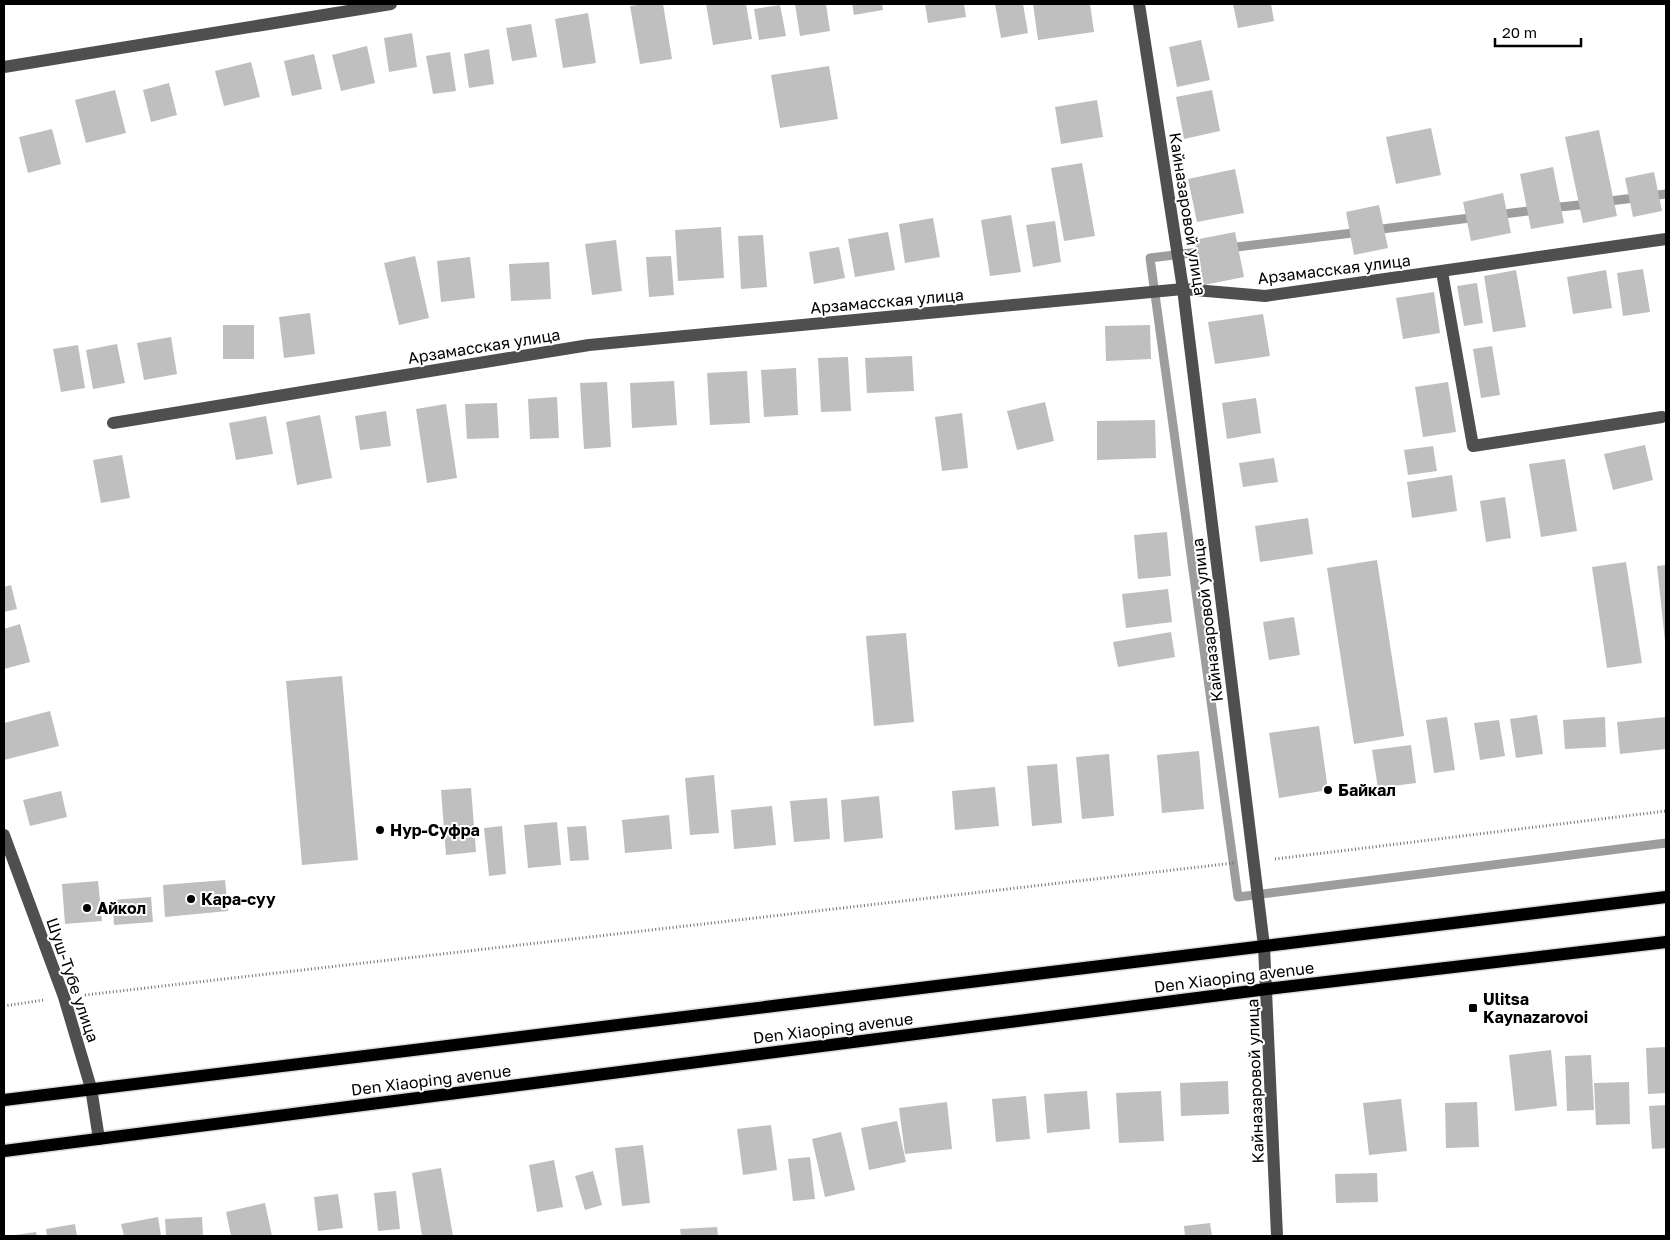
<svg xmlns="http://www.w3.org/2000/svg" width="1670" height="1240" viewBox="0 0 1670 1240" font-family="'Golos Text',sans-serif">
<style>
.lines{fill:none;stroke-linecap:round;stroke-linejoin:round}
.stream{stroke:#9d9d9d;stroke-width:9}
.building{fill:#bfbfbf}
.major-casing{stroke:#dbdbdb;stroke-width:15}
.path{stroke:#717171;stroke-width:3;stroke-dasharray:1 2.5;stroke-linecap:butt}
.minor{stroke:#4f4f4f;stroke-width:12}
.major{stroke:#000;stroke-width:12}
.poi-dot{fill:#000;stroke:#fff;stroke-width:2}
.labels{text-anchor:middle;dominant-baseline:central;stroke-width:4;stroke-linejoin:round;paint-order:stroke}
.street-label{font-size:16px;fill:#000;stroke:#fff}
.poi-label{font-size:16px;font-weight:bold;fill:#000;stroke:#fff;text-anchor:start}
</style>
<rect width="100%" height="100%" fill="#fff"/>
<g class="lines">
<!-- stream -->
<g class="stream">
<polyline points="1602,202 1666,194"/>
<polyline points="1550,208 1589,204"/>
<polyline points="1496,215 1537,210"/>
<polyline points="1374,230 1478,217"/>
<polyline points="1228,248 1361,232"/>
<polyline points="1207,251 1150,258 1238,897 1666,843"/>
</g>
</g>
<!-- building -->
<g class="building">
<polygon points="645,4 663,4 672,59 640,64 630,6"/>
<polygon points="706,4 746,4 752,39 713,45"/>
<polygon points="795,4 826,4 830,31 800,36"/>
<polygon points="852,4 882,4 883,10 854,15"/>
<polygon points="925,4 964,4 966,17 928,23"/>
<polygon points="995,4 1023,4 1028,33 1001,38"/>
<polygon points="1033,4 1090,4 1094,32 1038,40"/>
<polygon points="1233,4 1271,4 1274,21 1238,28"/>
<polygon points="780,5 786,36 759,40 754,9"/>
<polygon points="588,13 596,63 563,68 555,19"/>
<polygon points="531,24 537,57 512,61 506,28"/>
<polygon points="412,33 417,67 389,72 384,38"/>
<polygon points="1201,40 1210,80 1177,87 1169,47"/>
<polygon points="367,46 375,83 341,91 332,55"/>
<polygon points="489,49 494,84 469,88 464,54"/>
<polygon points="450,52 456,91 433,94 426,56"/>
<polygon points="314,54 322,89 292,96 284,61"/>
<polygon points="251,62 260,97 224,106 215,71"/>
<polygon points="829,66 838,119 780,128 771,75"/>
<polygon points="169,83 177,115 151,122 143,90"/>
<polygon points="115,90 126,133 86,143 75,100"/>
<polygon points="1212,90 1220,131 1184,139 1176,97"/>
<polygon points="1097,100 1103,137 1061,144 1055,107"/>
<polygon points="1431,128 1441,175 1396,184 1386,137"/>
<polygon points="52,129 61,164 28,173 19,137"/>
<polygon points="1599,130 1617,216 1583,223 1565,137"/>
<polygon points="1082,163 1095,236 1064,241 1051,168"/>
<polygon points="1553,167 1564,223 1531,229 1520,174"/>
<polygon points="1235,169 1244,213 1197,222 1188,179"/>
<polygon points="1654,172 1662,211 1633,217 1625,178"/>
<polygon points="1503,193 1511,233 1471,241 1463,202"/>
<polygon points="1379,205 1388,248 1354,255 1346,212"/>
<polygon points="1011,215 1021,272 990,276 981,220"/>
<polygon points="933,218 940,257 905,263 899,224"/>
<polygon points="1055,221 1061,262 1033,267 1026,225"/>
<polygon points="721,227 724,278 678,281 675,230"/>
<polygon points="888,232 895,270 855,277 848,239"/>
<polygon points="1235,232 1244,277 1204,285 1194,240"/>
<polygon points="763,235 767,287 741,289 738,236"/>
<polygon points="616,240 622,291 592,295 585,244"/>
<polygon points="839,247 845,278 814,284 809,252"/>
<polygon points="415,256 429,318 399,325 384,263"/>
<polygon points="671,256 674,295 649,297 646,257"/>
<polygon points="470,257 475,298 441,302 437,261"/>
<polygon points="549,262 551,299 511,301 509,264"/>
<polygon points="1643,269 1650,312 1623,316 1617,273"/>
<polygon points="1516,270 1526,327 1493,332 1484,276"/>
<polygon points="1606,270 1612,308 1573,314 1567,277"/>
<polygon points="1477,283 1483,323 1464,326 1457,286"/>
<polygon points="1434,292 1440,333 1403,339 1396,298"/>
<polygon points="310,313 315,354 284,358 279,317"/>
<polygon points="1263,314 1270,356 1215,364 1208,322"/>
<rect x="223" y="325" width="31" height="34"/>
<polygon points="1150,325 1151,359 1106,361 1105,326"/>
<polygon points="171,337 177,374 144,380 137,343"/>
<polygon points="117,344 125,383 93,389 86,350"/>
<polygon points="78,345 85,388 61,392 53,349"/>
<polygon points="1492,346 1500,395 1481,398 1473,349"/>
<polygon points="912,356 914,391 867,393 865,358"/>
<polygon points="848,357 851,411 821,412 818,358"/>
<polygon points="796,368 798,415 764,417 761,370"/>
<polygon points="747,371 750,423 710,425 707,373"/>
<polygon points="674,381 677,425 632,428 630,383"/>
<polygon points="607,382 611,447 584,449 580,383"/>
<polygon points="1448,382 1456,432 1423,437 1415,387"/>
<polygon points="557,397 559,438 530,439 528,399"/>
<polygon points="1256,398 1261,433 1227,439 1222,403"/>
<polygon points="1045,402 1054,441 1017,450 1007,411"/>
<polygon points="497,403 499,438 467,439 465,404"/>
<polygon points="446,404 457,478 427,483 416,409"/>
<polygon points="386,411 391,446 360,450 355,416"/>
<polygon points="962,413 968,468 942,471 935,417"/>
<polygon points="320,415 332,478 297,485 286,422"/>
<polygon points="266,416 273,454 236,460 229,423"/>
<polygon points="1155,420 1156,458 1097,460 1097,421"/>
<polygon points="1645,445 1653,480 1613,490 1604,454"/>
<polygon points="1433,446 1437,471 1408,475 1404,450"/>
<polygon points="122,455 130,498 101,503 93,460"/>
<polygon points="1274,458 1278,482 1243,487 1239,463"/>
<polygon points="1565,459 1577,531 1541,537 1529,464"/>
<polygon points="1452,475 1457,511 1412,518 1407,482"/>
<polygon points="1505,497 1511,538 1486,542 1480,501"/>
<polygon points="1308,518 1313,554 1260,562 1255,526"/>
<polygon points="1167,532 1171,576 1138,579 1134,535"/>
<polygon points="1377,560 1404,736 1354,744 1327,568"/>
<polygon points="1626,562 1642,663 1607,668 1592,567"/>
<polygon points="1666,565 1666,641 1665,641 1657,566"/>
<polygon points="11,585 17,609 4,612 4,587"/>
<polygon points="1168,589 1172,622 1126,628 1122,594"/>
<polygon points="1294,617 1300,655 1269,660 1263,622"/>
<polygon points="20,624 30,662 4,669 4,629"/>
<polygon points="1171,632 1175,657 1118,667 1113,642"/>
<polygon points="906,633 914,722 874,726 866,636"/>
<polygon points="342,676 358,860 302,865 286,681"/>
<polygon points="50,711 59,746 4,760 4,723"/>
<polygon points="1537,715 1543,754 1516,758 1510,719"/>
<polygon points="1447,717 1455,770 1434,773 1426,720"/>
<polygon points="1605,717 1606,747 1565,749 1563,720"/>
<polygon points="1666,717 1666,749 1620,754 1617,722"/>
<polygon points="1499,720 1505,756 1480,760 1474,723"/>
<polygon points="1319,726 1328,790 1279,798 1269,733"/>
<polygon points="1411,745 1416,783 1378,788 1372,750"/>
<polygon points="1199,751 1204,809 1162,813 1157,755"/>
<polygon points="1109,754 1114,816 1082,819 1076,757"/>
<polygon points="1057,764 1062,823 1032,826 1027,766"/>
<polygon points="714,775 719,833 690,835 685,778"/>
<polygon points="995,787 999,826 955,830 952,791"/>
<polygon points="471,788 476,852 446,855 441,790"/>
<polygon points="61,791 67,817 30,826 23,800"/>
<polygon points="879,796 883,838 844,842 841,800"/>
<polygon points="827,798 830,839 794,842 790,801"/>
<polygon points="772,806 776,845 734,849 731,810"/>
<polygon points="669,815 672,849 625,853 622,820"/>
<polygon points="557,822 561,865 528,868 524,825"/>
<polygon points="502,826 506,874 489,876 484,828"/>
<polygon points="586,826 589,860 570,861 567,827"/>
<polygon points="225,880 228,911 165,917 163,885"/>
<polygon points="98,881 102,921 65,924 62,884"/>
<polygon points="151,897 153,922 114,925 112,900"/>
<polygon points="1666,1047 1666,1093 1648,1094 1646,1048"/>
<polygon points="1551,1050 1557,1106 1515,1111 1509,1055"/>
<polygon points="1591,1055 1594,1110 1567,1111 1565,1056"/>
<polygon points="1228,1081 1229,1114 1181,1116 1180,1083"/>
<polygon points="1629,1082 1630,1124 1596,1125 1594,1083"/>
<polygon points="1087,1091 1090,1129 1047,1133 1044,1094"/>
<polygon points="1161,1091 1164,1141 1119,1143 1116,1093"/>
<polygon points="1026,1096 1030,1139 996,1142 992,1099"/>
<polygon points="1401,1099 1407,1151 1369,1155 1363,1103"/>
<polygon points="947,1102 952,1149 905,1154 899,1108"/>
<polygon points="1477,1102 1479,1147 1446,1148 1445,1103"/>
<polygon points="1666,1105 1666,1148 1652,1149 1649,1106"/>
<polygon points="897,1121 906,1162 869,1170 861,1128"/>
<polygon points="771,1125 777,1170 743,1175 737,1129"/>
<polygon points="841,1132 855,1190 825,1197 812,1139"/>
<polygon points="643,1145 650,1203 622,1206 615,1148"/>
<polygon points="810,1157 815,1199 793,1201 788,1159"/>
<polygon points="554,1160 563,1207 537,1212 529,1165"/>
<polygon points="441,1168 453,1236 422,1236 412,1173"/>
<polygon points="593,1171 602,1205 585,1210 575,1176"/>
<polygon points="1377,1173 1378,1202 1336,1203 1335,1174"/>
<polygon points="396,1191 400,1229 378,1231 374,1193"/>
<polygon points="338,1194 343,1228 318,1231 314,1197"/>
<polygon points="265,1203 272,1236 231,1236 226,1212"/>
<polygon points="158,1217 161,1236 124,1236 121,1224"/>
<polygon points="202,1217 203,1236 166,1236 165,1219"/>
<polygon points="1210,1223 1212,1236 1185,1236 1184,1226"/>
<polygon points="75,1224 77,1236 47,1236 46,1229"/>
<polygon points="717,1227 718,1236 681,1236 680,1229"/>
<polygon points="36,1232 37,1236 15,1236 15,1235"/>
</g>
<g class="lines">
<!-- major casing -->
<g class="major-casing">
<g id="major">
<polyline points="4,1100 1666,897"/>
<polyline points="4,1151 1267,989 1666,942"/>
</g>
</g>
<!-- path -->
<g class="path">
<polyline points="1275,859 1666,811"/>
<polyline points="85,995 1234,863"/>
<polyline points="4,1006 44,1000"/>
</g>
<!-- minor -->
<g class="minor">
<polyline points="1139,4 1183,289 1264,946 1277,1236"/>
<polyline points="4,67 391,4"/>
<polyline points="1442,272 1473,446 1662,417"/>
<polyline points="113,423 589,345 1183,289 1265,296 1666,239"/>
<polyline points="4,835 64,997 91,1088 99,1139"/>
</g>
<!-- major -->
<use href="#major" class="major"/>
</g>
<!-- markers -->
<g class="poi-dot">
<circle cx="1328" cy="790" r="5"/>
<circle cx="380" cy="830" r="5"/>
<circle cx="191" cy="899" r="5"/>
<circle cx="87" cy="908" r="5"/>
<rect x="1468" y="1003" width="10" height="10" rx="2.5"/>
</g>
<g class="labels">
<!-- street labels -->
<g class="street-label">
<text transform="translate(1188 214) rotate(81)">Кайназаровой улица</text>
<text transform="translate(1334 269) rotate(-7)">Арзамасская улица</text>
<text transform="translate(887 301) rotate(-5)">Арзамасская улица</text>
<text transform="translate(484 346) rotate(-9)">Арзамасская улица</text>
<text transform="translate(1207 620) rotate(-97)">Кайназаровой улица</text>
<text transform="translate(1234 977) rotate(-7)">Den Xiaoping avenue</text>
<text transform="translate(73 980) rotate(71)">Шуш-Тубе улица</text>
<text transform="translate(833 1028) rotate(-7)">Den Xiaoping avenue</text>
<text transform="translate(431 1080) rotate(-7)">Den Xiaoping avenue</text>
<text transform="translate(1255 1081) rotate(-92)">Кайназаровой улица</text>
</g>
<!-- poi labels -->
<g class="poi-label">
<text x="1338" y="790">Байкал</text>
<text x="390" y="830">Нур-Суфра</text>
<text x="201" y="899">Кара-суу</text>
<text x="97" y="908">Айкол</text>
<text x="1483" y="999">Ulitsa<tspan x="1483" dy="18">Kaynazarovoi</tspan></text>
</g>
</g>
<!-- border -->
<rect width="1670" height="1240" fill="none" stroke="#000000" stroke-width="10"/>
<!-- scale -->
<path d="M1495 38v8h86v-8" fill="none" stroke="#000000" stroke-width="2.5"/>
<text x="1502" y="38" font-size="15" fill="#000000" stroke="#ffffff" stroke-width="4" paint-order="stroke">20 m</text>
</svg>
